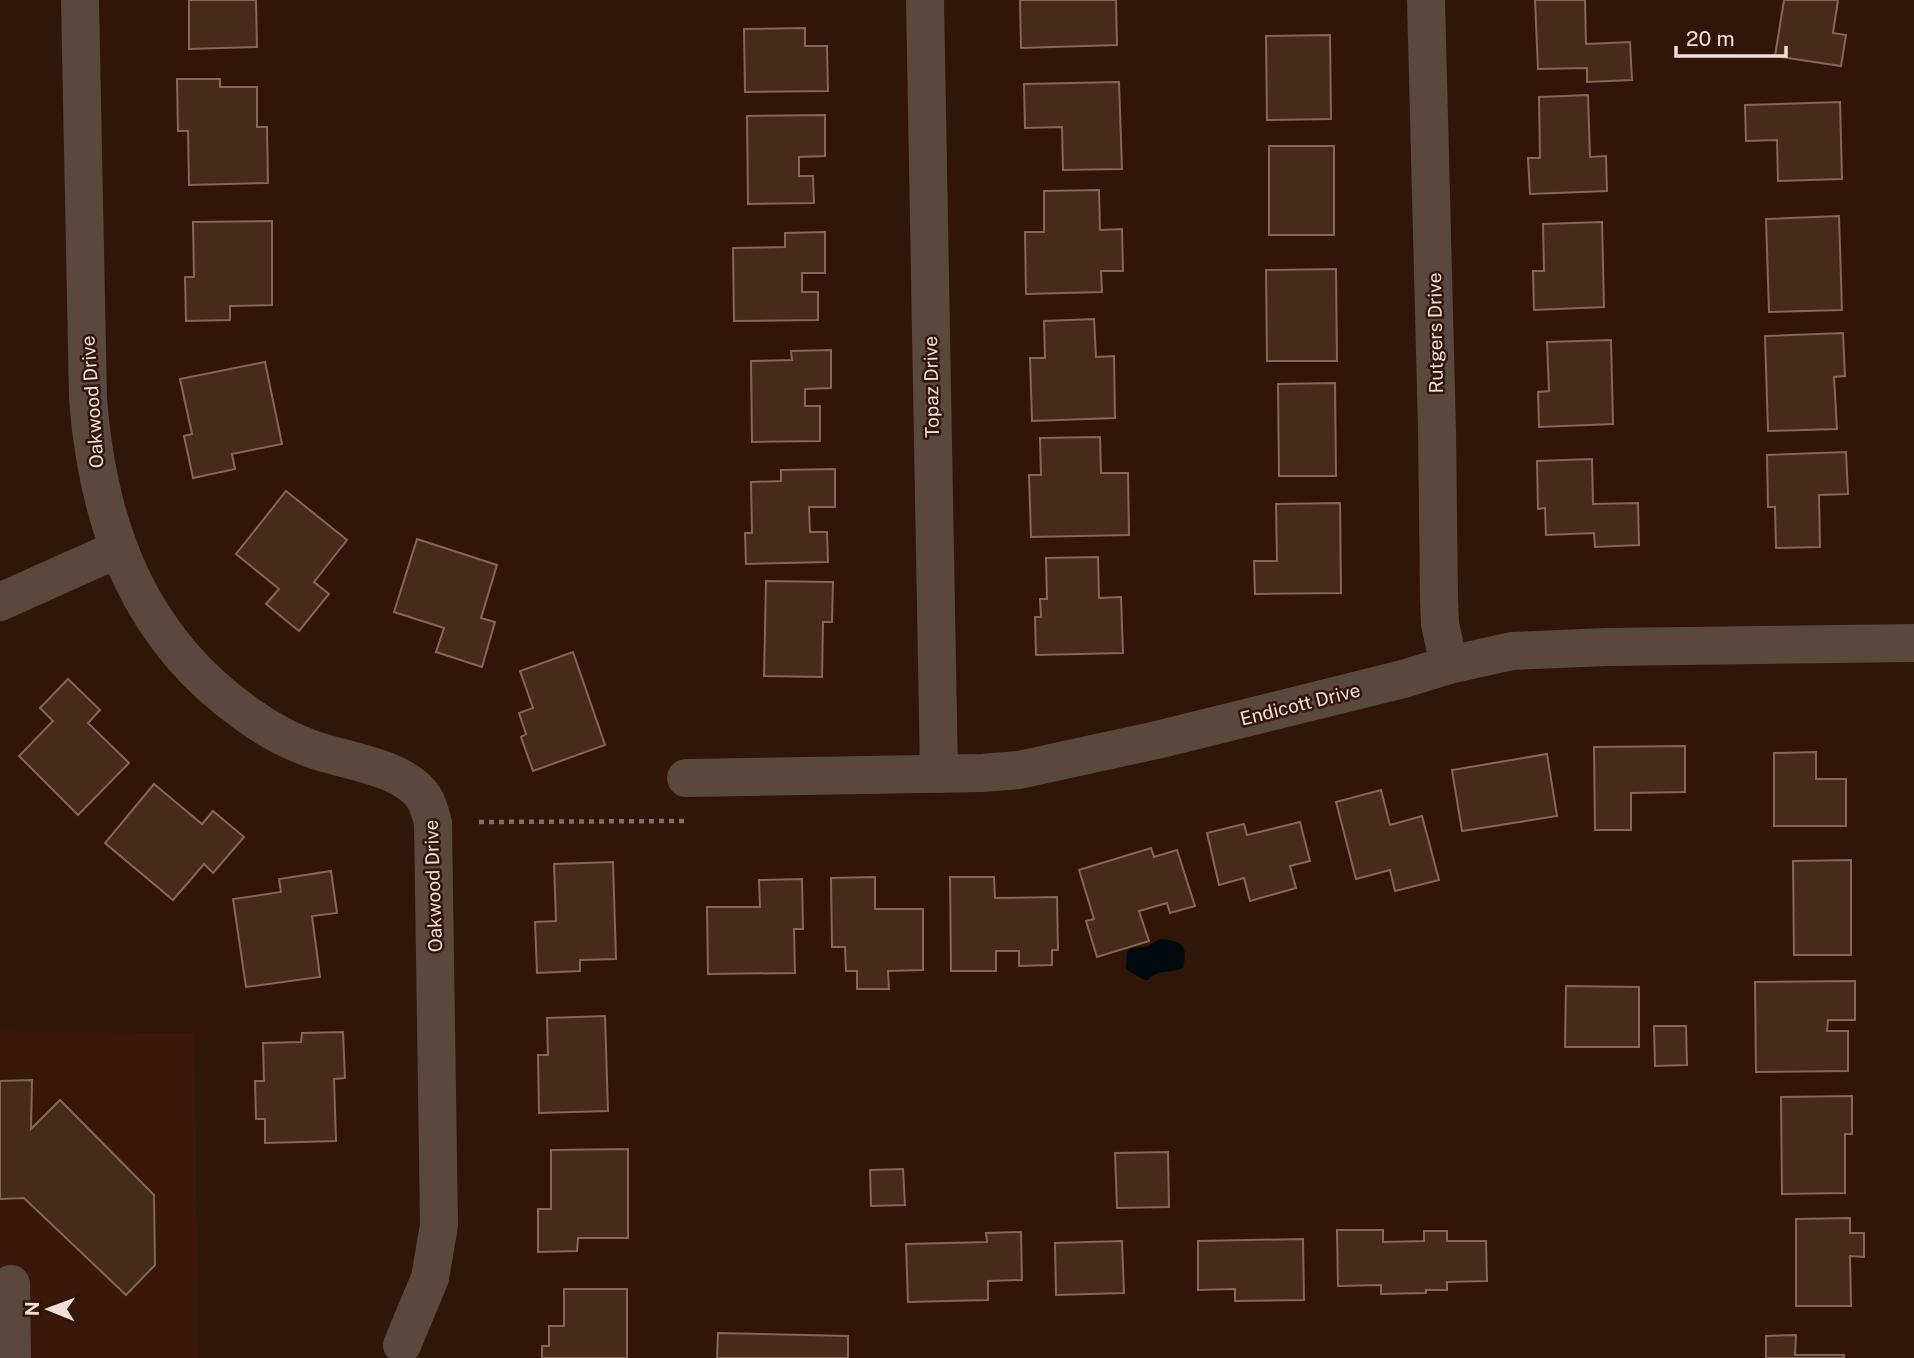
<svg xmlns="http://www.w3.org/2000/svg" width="1914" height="1358" viewBox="0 0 1914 1358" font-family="'Public Sans',sans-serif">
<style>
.built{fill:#391709}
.water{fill:#00090e}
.building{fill:#452b19;stroke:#856753;stroke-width:2}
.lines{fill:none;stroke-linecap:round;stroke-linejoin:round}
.path{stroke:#866e64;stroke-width:4.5;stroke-dasharray:5 5;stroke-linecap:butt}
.minor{stroke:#5a473e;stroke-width:38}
.labels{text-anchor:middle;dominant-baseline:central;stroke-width:5;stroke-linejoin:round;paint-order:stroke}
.street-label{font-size:19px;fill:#f2ded7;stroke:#301509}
</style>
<rect width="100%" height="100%" fill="#301509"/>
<!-- built -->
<polygon class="built" points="0,1031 195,1033 198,1358 0,1358"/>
<!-- water -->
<path class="water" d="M 1160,939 C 1181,941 1189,944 1183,968 C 1170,974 1158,968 1148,980 L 1144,980 L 1126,969 L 1127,952 L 1131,948 L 1146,947 Z"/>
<!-- building -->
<g class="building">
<polygon points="189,0 256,0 257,47 189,49"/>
<polygon points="1020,0 1116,0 1117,45 1021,48"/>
<polygon points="1535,0 1585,0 1586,44 1630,42 1632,80 1587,82 1587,68 1538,69"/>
<polygon points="1784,0 1838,0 1833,33 1846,35 1841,66 1775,56"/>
<polygon points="805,28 805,46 827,46 828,91 745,92 744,29"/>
<polygon points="1330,35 1331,119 1267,120 1266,36"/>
<polygon points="177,79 220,79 220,87 257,87 257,127 267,127 268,183 189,185 188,131 178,131"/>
<polygon points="1119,82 1122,169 1063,170 1062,127 1025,128 1024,84"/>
<polygon points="1588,95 1590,157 1606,156 1607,191 1530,194 1528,158 1540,158 1539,97"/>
<polygon points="1840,102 1842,179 1778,181 1777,140 1746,141 1745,105"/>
<polygon points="825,115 825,156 799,157 799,176 813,176 814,203 748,204 747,116"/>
<rect x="1269" y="146" width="65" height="89"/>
<polygon points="1099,190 1100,230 1122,229 1123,271 1101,271 1102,292 1026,294 1025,232 1044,232 1044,191"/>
<polygon points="1839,216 1842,310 1769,312 1766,219"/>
<polygon points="272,221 272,305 230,306 230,320 186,321 185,277 194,277 193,222"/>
<polygon points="1602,222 1604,307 1534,310 1533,271 1544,271 1543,224"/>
<polygon points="825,232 825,273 802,273 802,292 818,292 818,320 734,321 733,248 785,247 785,233"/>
<polygon points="1336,269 1337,361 1267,361 1266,270"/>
<polygon points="1094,319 1096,357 1114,356 1115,418 1032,421 1030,358 1045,358 1044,321"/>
<polygon points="1843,333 1845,376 1834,377 1837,429 1768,431 1765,336"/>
<polygon points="1611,340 1613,424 1539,427 1538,392 1549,391 1547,342"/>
<polygon points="831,350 831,388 805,389 805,406 820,406 820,441 752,442 751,361 792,360 791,351"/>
<polygon points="265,362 282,444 232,454 235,469 193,478 184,436 192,434 180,379"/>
<polygon points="1335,383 1336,476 1279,476 1278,384"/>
<polygon points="1100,437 1101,473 1128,473 1129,535 1031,537 1029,475 1041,475 1040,438"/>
<polygon points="1846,452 1848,494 1819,495 1820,547 1776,548 1775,507 1768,507 1767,455"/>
<polygon points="1592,459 1593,504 1638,503 1639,545 1595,547 1594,533 1546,535 1545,508 1538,509 1537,461"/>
<polygon points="835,469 835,507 809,507 810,532 827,532 828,562 746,564 745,533 752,533 751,482 781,481 781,470"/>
<polygon points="286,491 347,540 314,582 329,594 299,631 266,604 279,589 236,554"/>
<polygon points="1340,503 1341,593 1255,594 1254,561 1277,561 1276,504"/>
<polygon points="417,539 497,565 481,618 495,622 482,667 436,652 444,628 394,612"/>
<polygon points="1098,557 1099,598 1121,597 1123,653 1036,655 1035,617 1041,617 1040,599 1047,599 1046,558"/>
<polygon points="766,581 833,582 832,622 823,622 822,677 764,676"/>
<polygon points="573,652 605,745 533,771 521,737 526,734 519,713 533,708 520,671"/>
<polygon points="68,679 100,710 88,723 129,763 78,815 19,756 53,721 40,708"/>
<polygon points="1685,746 1685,792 1631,793 1631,830 1595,830 1594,747"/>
<polygon points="1816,752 1816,779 1846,779 1846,826 1774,826 1774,753"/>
<polygon points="1547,754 1557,816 1462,831 1452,770"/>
<polygon points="154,784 202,824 213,811 244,837 213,873 204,864 173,900 105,843"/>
<polygon points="1381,790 1390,825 1422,816 1439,880 1395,891 1390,870 1356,879 1336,802"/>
<polygon points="1300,822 1310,861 1290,866 1296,888 1250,901 1244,878 1219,885 1207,833 1244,824 1247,835"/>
<polygon points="1151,848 1154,857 1177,850 1195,906 1170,913 1167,903 1139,911 1149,941 1097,957 1086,921 1094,919 1079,870"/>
<polygon points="1851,860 1851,955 1794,955 1793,861"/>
<polygon points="613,862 616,959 580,960 580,971 537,973 535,922 556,921 554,864"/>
<polygon points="331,871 337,913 312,916 320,977 246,987 233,899 281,892 279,879"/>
<polygon points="875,877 875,909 923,909 923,970 888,971 889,989 857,989 857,971 846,971 845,947 832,947 831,878"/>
<polygon points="950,877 994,877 995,898 1057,897 1058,950 1052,950 1052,965 1019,966 1019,951 996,951 996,971 951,971"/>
<polygon points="802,879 803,929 794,929 795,973 708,974 707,907 760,907 759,880"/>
<polygon points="1855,981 1855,1020 1828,1020 1827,1031 1848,1031 1848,1071 1756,1072 1755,982"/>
<polygon points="1566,986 1639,987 1639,1047 1565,1047"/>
<polygon points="605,1016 608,1111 539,1113 538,1055 548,1055 547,1018"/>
<polygon points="1654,1026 1686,1026 1687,1065 1655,1066"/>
<polygon points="343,1032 345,1078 334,1079 336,1141 265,1143 265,1119 256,1119 255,1081 264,1081 263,1043 301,1042 302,1033"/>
<polygon points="32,1080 31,1129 60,1100 154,1195 155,1265 126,1295 24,1198 0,1199 0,1081"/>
<polygon points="1852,1096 1852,1134 1845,1134 1845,1193 1782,1194 1781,1097"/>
<polygon points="628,1149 628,1238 578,1238 577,1251 538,1252 538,1209 551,1209 551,1150"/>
<polygon points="1168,1152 1169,1207 1117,1208 1115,1153"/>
<polygon points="903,1169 905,1205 871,1206 870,1170"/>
<polygon points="1850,1218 1850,1233 1864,1233 1864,1257 1850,1256 1851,1306 1796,1306 1796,1219"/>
<polygon points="1337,1230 1383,1230 1383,1242 1424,1241 1424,1231 1447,1231 1447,1241 1486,1241 1487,1281 1447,1282 1447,1290 1426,1290 1426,1293 1381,1294 1381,1285 1338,1286"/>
<polygon points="1021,1232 1022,1280 988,1281 988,1300 908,1302 906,1244 987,1242 986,1233"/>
<polygon points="1303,1239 1304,1300 1235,1301 1235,1289 1198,1290 1198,1241"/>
<polygon points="1122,1241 1124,1293 1056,1295 1055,1243"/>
<polygon points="564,1289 627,1289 627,1358 542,1358 542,1346 549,1346 549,1326 564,1326"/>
<polygon points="718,1333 848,1336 848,1358 717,1358"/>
<polygon points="1796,1335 1795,1355 1844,1355 1844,1358 1766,1358 1766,1336"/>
</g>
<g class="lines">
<!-- path -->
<polyline class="path" points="479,822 684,821"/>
<!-- minor -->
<g class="minor">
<path d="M 80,0 L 88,399 C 98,527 139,639 248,715 C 266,728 288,740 309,748 C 342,761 404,766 424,798 C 429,806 431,815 433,823 L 439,1225 L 430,1278 L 402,1345"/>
<polyline points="925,0 939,774"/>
<polyline points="1426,0 1437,430 1439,598 1440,624 1449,665"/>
<polyline points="0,602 118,549"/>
<polyline points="686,778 982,773 1019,770 1161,739 1403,679 1449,665 1512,651 1606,647 1914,643"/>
<polyline points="11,1284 12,1358"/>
</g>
</g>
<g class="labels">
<!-- street labels -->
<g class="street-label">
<text transform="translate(1435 333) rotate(-91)">Rutgers Drive</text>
<text transform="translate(931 387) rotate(-91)">Topaz Drive</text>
<text transform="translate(92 402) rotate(-94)">Oakwood Drive</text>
<text transform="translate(1300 704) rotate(-14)">Endicott Drive</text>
<text transform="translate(433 886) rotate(-92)">Oakwood Drive</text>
</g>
</g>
<!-- north arrow -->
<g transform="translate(49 1309) rotate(271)" stroke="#301509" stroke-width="5" paint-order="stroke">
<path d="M0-5L12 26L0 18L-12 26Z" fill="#f2ded7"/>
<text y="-10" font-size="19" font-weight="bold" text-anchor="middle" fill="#f2ded7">N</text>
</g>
<!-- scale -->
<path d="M1676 46v10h110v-10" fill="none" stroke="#f2ded7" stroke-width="3.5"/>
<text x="1686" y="46" font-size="21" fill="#f2ded7" stroke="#301509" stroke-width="5" paint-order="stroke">20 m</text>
</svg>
